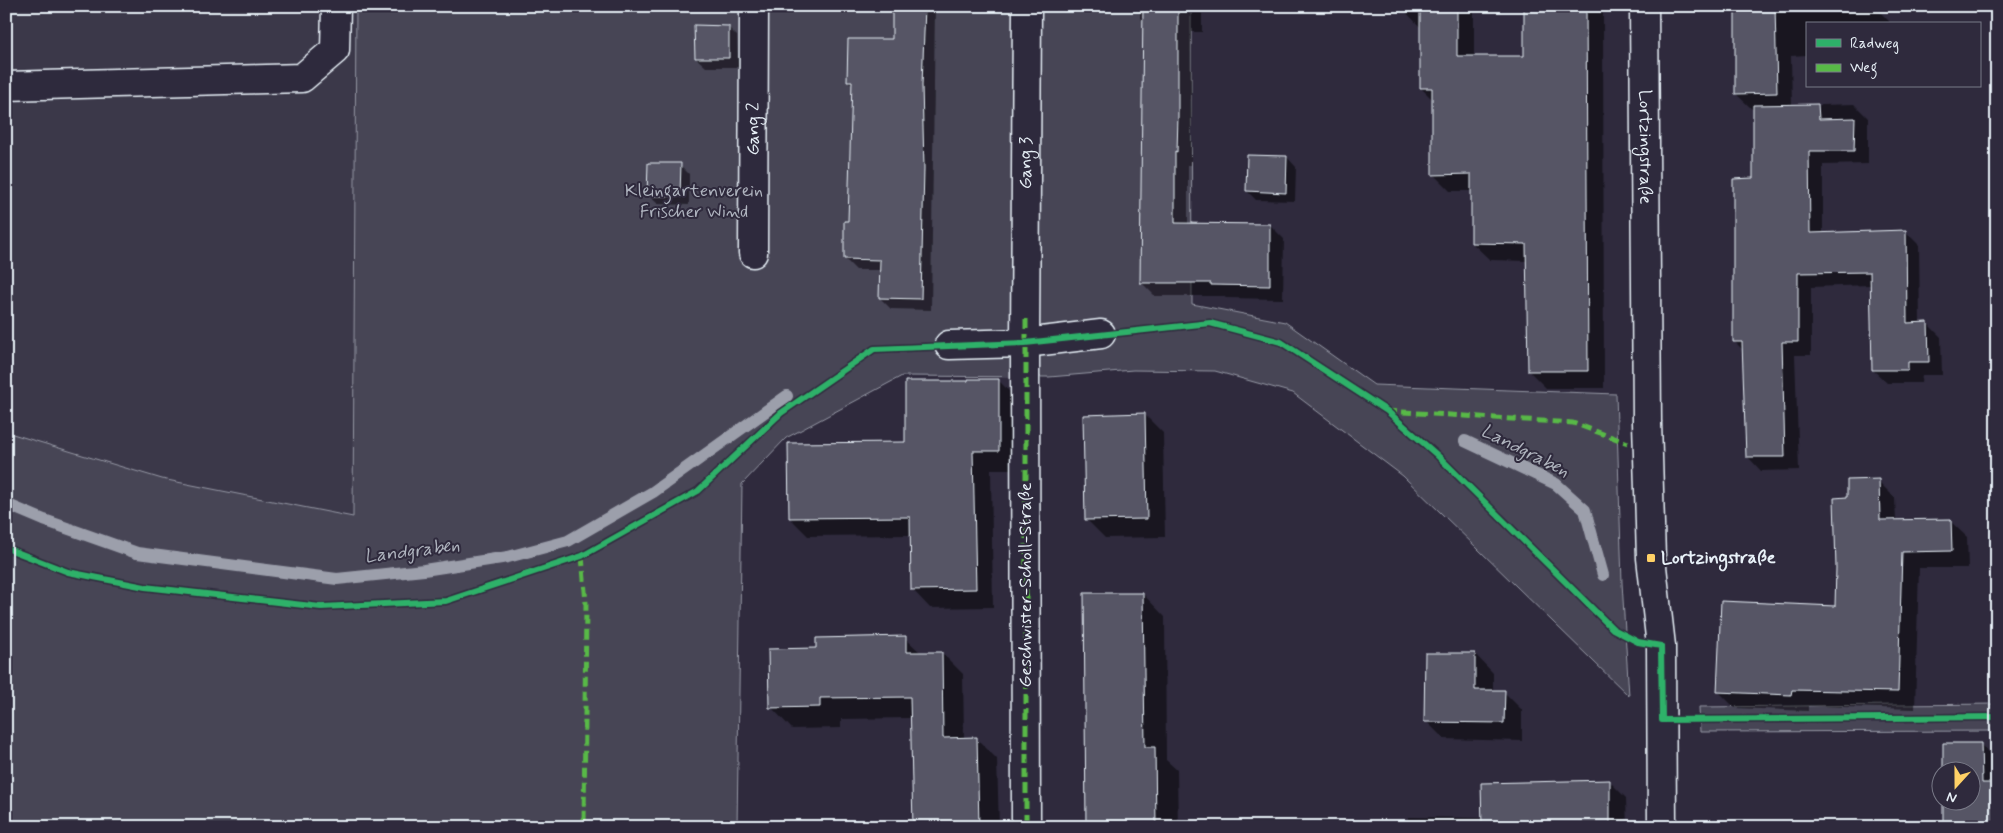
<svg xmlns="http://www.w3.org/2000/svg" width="2003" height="833" viewBox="0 0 2003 833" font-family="Mynerve,sans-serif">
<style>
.built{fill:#3b3749}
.green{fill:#464455;stroke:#979aa6}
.shadow{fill:#0007}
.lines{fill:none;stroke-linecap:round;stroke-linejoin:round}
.stream{stroke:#9c9fab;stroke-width:12}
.building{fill:#575565;stroke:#e8f1f8}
.minor-casing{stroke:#e8f1f8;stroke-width:31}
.minor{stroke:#2f2a3d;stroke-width:28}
.quiet{stroke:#58b947;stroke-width:5;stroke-dasharray:10 5;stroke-linecap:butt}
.cycleway-casing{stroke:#2f2a3d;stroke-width:9}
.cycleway{stroke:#2db169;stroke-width:6}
.poi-dot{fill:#ffd166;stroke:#2f2a3d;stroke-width:2}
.labels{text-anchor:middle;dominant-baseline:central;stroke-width:4;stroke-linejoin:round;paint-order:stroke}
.street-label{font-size:18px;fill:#e8f1f8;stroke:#2f2a3d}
.park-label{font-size:18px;fill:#afb4bf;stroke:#2f2a3d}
.poi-label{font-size:18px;font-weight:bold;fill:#e8f1f8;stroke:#2f2a3d;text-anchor:start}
.water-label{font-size:19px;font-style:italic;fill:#afb4be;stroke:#2f2a3d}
</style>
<rect width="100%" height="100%" fill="#2f2a3d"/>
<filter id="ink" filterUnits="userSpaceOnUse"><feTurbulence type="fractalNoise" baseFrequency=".02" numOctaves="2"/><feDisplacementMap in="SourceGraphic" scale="10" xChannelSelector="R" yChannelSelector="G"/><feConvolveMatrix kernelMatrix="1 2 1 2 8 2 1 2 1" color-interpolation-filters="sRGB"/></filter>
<g filter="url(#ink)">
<!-- built -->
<polygon class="built" points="6,6 356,6 353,517 162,479 6,432"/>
<!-- green -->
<g class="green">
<polygon points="356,6 1191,6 1192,304 1285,322 1374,385 1616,394 1622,583 1629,696 1403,476 1293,393 1215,371 1133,370 1049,377 902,376 786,438 742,484 737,827 6,827 6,432 162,479 353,517"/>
<polygon points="1997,704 1997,731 1700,732 1699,707"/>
</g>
<!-- shadow -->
<g class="shadow">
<polygon points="894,6 935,6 931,310 891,309 880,298 881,270 856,270 845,259 850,223 853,86 848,81 893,40"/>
<polygon points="1140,6 1202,6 1202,32 1191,32 1192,131 1191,165 1188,165 1188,224 1270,225 1284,239 1283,299 1226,298 1223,296 1155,296 1141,282 1144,22 1140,18"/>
<polygon points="1404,6 1474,6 1474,57 1526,57 1526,6 1603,6 1604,388 1546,388 1529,371 1527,261 1490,260 1472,243 1472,191 1450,191 1433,174 1433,100 1421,88 1421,28 1404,10"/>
<polygon points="1737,6 1874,6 1889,21 1889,24 1807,24 1807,55 1791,56 1792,106 1854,104 1868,118 1868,164 1823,165 1823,233 1905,231 1919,245 1920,324 1928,324 1941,337 1942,375 1922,375 1921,383 1887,383 1873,370 1871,285 1811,287 1811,355 1795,355 1799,470 1761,471 1748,457 1744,351 1734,341 1754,180 1754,109 1752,109 1736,94"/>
<polygon points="728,27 737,36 738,67 706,67 696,58"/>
<polygon points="1287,157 1296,167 1295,201 1256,200 1247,191"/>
<polygon points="680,165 689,174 689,205 658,204 648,195"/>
<polygon points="998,380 1017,399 1017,469 991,469 993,607 930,608 912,589 911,535 808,536 790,518 906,444 969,382"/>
<polygon points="1145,415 1163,433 1165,537 1105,538 1086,519"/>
<polygon points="1878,481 1895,498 1896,521 1950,521 1967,537 1968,568 1919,568 1915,709 1808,706 1808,711 1735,708 1718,691 1836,607 1849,498"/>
<polygon points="1143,594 1165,617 1166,760 1177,770 1178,827 1088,827"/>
<polygon points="905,638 921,653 942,653 963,674 964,738 976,738 997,759 999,827 914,827 912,718 841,719 841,728 792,729 771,707 818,650"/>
<polygon points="1475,654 1493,673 1493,691 1504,692 1522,710 1522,741 1444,739 1426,721"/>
<polygon points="1995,668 1997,668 1997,707 1994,703"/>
<polygon points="1980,744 1997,761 1997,827 1970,800 1970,770 1944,770 1944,745"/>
<polygon points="1609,781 1626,798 1627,827 1408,827 1408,817 1483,818"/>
</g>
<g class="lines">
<!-- stream -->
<g class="stream">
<polyline points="1465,441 1556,484 1585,510 1603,575"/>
<polyline points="6,504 44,520 137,553 337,579 424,570 508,557 568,541 653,492 787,396"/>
</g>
</g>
<!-- building -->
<g class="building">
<polygon points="892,6 925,6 922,85 924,168 921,299 879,298 880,260 844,259 844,221 848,221 852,81 847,81 848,39 892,39"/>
<polygon points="1143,6 1178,6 1178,116 1177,152 1175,151 1175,223 1270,224 1270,286 1211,285 1211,283 1140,283"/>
<polygon points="1420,6 1457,6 1457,56 1524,56 1524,6 1586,6 1588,371 1528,371 1526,244 1471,243 1471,174 1432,175 1432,88 1420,88"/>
<polygon points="1735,6 1775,6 1777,93 1735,94"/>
<polygon points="694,25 729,26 729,58 695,58"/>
<polygon points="1818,104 1819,119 1855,118 1854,151 1809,151 1810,233 1906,230 1907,323 1928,322 1929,362 1908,362 1908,370 1872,370 1870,272 1798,273 1798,342 1782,342 1785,457 1746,457 1742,342 1733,342 1733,179 1753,178 1753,105"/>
<polygon points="1247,155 1287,156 1286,193 1246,191"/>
<polygon points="648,163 681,163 680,196 647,196"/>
<polygon points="968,379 999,379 999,451 973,451 976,589 911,590 910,517 789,518 788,443 905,442 905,381 968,381"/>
<polygon points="1145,413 1147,519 1085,520 1083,415"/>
<polygon points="1879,479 1880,520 1951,519 1952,551 1902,552 1898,692 1792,690 1791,695 1717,692 1721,601 1835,606 1836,568 1834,498 1847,497 1847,480"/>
<polygon points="1084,593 1143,593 1145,747 1155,747 1156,827 1086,827"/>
<polygon points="906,636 906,652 942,652 943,738 977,737 979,827 913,827 910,697 820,698 820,707 769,708 768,649 816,648 816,638"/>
<polygon points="1425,653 1475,653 1475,690 1505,690 1504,723 1424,722"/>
<polygon points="1943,743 1981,743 1982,783 1997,783 1997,827 1943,827 1943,800 1970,800 1970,770 1943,770"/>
<polygon points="1610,780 1610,827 1482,827 1481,783"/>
</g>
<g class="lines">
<!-- minor casing -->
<g class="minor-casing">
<g id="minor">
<path id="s1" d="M 1644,6 L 1647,422 L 1651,558 L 1661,646 L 1662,827"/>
<polyline points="6,86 302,78 335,50 336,6"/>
<path id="s2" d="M 753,253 L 754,6"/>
<polyline points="949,345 1025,343 1101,334"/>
<path id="s3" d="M 1026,827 L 1025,343 L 1027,6"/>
</g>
</g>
<!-- minor -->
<use href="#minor" class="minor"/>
<!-- quiet -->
<g class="quiet">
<polyline points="1026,319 1026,827"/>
<polyline points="1387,411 1573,423 1628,443"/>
<polyline points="582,556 586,603 584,827"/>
</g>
<!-- cycleway casing -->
<g class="cycleway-casing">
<polyline id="cycleway" points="6,548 68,572 145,587 321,607 446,601 582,556 698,491 781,413 874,349 1025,343 1210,323 1281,342 1387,411 1437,455 1613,629 1638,642 1661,646 1662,720 1997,717"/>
</g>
<!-- cycleway -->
<use href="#cycleway" class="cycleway"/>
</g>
</g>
<!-- markers -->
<rect class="poi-dot" x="1646" y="553" width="10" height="10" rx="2.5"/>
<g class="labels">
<!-- street labels -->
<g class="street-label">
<text stroke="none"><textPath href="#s2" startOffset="124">Gang 2</textPath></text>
<text stroke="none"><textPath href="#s1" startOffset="141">Lortzingstraße</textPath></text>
<text stroke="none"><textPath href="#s3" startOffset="664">Gang 3</textPath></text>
<text transform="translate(1026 585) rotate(-90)">Geschwister-Scholl-Straße</text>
</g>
<!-- park labels -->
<g class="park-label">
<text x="694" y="191">Kleingartenverein<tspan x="694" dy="21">Frischer Wind</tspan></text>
</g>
<!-- poi labels -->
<g class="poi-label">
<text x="1661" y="558">Lortzingstraße</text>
</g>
<!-- water labels -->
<g class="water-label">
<text transform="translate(1525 451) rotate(27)">Landgraben</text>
<text transform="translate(412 551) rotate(-7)">Landgraben</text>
</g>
</g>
<!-- margin -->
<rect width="2003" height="833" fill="none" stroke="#2f2a3d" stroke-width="25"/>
<rect x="12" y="12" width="1978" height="808" fill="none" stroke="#e8f1f8" stroke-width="2" filter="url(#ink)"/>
<!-- legend -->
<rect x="1806" y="22" width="175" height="65" fill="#2f2a3d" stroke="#797a88"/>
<rect x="1816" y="39" width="25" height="8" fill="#2db169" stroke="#797a88"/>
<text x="1850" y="48" font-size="15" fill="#e8f1f8">Radweg</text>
<rect x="1816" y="64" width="25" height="8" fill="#58b947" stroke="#797a88"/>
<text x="1850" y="72" font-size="15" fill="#e8f1f8">Weg</text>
<!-- north arrow -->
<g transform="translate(1956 786) rotate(201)"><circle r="24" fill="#2f2a3d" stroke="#797a88"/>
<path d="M0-4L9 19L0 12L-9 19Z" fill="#ffd166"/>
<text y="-8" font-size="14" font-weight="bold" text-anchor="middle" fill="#e8f1f8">N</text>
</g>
</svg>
